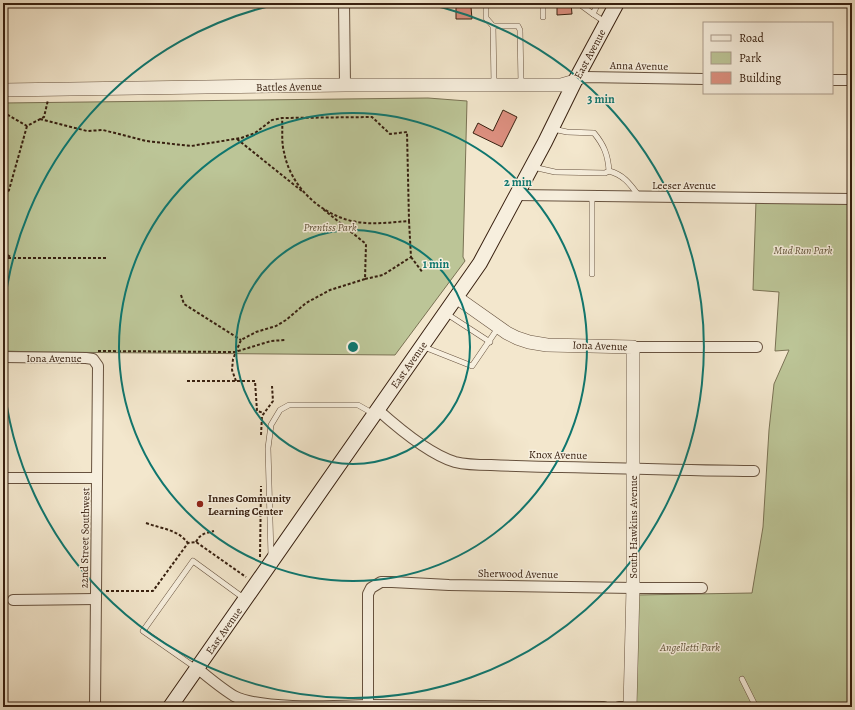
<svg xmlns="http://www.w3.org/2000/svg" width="855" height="710" viewBox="0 0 855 710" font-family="Alegreya,serif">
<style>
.green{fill:#bcc597;stroke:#7a7254}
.building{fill:#dc8f7f;stroke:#382010}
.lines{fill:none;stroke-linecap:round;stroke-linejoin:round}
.service-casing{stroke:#67523f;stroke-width:6}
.minor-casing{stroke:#67523f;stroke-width:12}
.tertiary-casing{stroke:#67523f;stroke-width:14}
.secondary-casing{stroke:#382010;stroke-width:16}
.path{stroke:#382010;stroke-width:2;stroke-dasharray:3 2;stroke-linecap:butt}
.service{stroke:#f7efde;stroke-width:5}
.minor{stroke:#f7efde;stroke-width:10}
.tertiary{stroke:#f7efde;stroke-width:13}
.secondary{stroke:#f7efde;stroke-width:14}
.ring{fill:none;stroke:#0f766e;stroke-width:2}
.poi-dot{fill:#8f2418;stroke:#f7efde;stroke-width:1.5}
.labels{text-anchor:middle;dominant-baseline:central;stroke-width:3;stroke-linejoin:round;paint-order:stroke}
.street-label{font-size:11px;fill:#382010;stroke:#f7efde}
.park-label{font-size:11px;font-style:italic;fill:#605238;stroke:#f7efde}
.poi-label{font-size:11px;font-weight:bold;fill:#382010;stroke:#f7efde;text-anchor:start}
.centre{fill:#0f766e;stroke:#f7efde;stroke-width:2}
.ring-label{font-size:12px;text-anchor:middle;font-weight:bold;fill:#0f766e;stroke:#f7efde;stroke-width:3;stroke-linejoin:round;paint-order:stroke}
</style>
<rect width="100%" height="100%" fill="#f3e7cd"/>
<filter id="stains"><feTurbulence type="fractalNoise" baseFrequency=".005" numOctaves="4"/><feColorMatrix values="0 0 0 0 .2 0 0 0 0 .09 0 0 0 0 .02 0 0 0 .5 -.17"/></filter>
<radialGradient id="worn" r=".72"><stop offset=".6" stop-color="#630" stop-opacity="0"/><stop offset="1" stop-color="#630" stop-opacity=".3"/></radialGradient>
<!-- green -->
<g class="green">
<polygon points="428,98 467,101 463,257 465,261 395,355 38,352 3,351 3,103"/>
<polygon points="756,201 852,202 852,707 636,707 637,595 752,593 763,527 769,430 774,384 789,350 775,351 779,292 753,290"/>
</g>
<!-- building -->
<g class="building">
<polygon points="557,3 571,3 572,14 557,15"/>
<polygon points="456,7 471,7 472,19 456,19"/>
<polygon points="503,110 517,117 502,147 473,133 478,123 493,131"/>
</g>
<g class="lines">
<!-- service casing -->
<g class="service-casing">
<g id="service">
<polyline points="486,3 486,18 493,26 494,84"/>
<polyline points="543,3 543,17"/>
<polyline points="578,3 593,14"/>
<polyline points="598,3 593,14 605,22"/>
<polyline points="493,26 518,26 520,30 521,84"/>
<path d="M 533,167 L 555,172 L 605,173 L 609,171 C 608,155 604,145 594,133 L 567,132 L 553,129"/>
<path d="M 609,171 C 624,175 630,184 639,196"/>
<polyline points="592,274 592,197"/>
<polyline points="447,314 490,342"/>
<polyline points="424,347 472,366 498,328"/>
<polyline points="271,556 268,448 271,425 280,410 289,405 358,405 374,414"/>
<polyline points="196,668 143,631 193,561 245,599"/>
<polyline points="742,679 756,707"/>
</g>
</g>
<!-- minor casing -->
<g class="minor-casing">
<g id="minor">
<polyline points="344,3 345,85"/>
<polyline points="832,80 852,80"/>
<polyline points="575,81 585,77 704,79"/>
<polyline points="516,195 852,199"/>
<polyline points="633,347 757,347"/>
<polyline points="3,357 86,358 93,359 98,366 95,707"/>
<path d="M 378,410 C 397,427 431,455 455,462 C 467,465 479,465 491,465 C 514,466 538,467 561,467 C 625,468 690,471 754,471"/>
<polyline points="3,478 97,478"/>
<polyline points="13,600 96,599"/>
<path d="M 197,668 C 209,678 221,688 234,696 C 261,710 336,706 368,705 L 604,707"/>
<polyline points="368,707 368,594 371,588 381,582 392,582 449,585 633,588 702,588"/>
<polyline points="619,707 630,707"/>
</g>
</g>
<!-- tertiary casing -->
<g class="tertiary-casing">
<g id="tertiary">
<polyline points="3,90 345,85 561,85 575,81"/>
<polyline points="456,297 507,333 517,338 529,342 547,345 633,347 633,588 630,707"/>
</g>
</g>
<!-- secondary casing -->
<g class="secondary-casing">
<polyline id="secondary" points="170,707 480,263 545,142 575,81 617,3"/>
</g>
<!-- path -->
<g class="path">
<polyline points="3,112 27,126 44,117 48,100"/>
<path d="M 40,119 L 87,131 L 103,130 L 146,141 L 191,146 L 241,138 L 255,133 L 272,120 L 282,118 L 372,117 L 390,134 L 407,132 L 409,221 C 395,222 380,224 366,223 C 327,221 291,190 284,152 C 281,141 283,129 282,118"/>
<polyline points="237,139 303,192"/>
<polyline points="3,200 9,190 27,126"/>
<polyline points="3,253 11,257"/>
<polyline points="411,257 423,273"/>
<polyline points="3,258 107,258"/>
<polyline points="365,279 383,275 411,257 409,221"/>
<polyline points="181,295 184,304 241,340"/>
<polyline points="98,351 235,352 271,341 285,340"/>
<polyline points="187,381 255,381 257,411 264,413"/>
<polyline points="236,381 232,370 233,359 241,340 256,332 276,326 286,320 306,303 330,290 365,279 366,244 323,209"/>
<polyline points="261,435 262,416 273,401 272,386"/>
<path d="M 146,523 C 162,529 177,529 188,543"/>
<path d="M 196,542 C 200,534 205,533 214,531"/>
<polyline points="260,557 261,486"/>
<polyline points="3,591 7,590"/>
<polyline points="106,591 153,591 188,543 196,542 246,577"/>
</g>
<!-- service -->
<use href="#service" class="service"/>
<!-- minor -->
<use href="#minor" class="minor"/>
<!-- tertiary -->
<use href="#tertiary" class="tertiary"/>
<!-- secondary -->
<use href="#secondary" class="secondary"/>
</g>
<!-- distance rings -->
<g class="ring">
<circle cx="353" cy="347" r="117"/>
<circle cx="353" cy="347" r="234"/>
<path d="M3 319A351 351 0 0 1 283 3M423 3A351 351 0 1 1 3 375"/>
</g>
<!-- markers -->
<circle class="poi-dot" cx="200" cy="504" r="4"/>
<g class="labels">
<!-- street labels -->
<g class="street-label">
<text transform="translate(590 54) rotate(-62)">East Avenue</text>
<text transform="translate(639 66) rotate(1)">Anna Avenue</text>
<text transform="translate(289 87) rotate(-1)">Battles Avenue</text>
<text x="684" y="185">Leeser Avenue</text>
<text transform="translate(600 346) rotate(2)">Iona Avenue</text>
<text x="54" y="358">Iona Avenue</text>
<text transform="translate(409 365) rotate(-55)">East Avenue</text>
<text transform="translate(558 455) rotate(1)">Knox Avenue</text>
<text transform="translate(633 527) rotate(-90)">South Hawkins Avenue</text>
<text transform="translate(85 538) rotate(-89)">22nd Street Southwest</text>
<text transform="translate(518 574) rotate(1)">Sherwood Avenue</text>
<text transform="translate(224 631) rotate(-55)">East Avenue</text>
</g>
<!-- park labels -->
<g class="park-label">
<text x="330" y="227">Prentiss Park</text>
<text x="803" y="250">Mud Run Park</text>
<text x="690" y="647">Angelletti Park</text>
</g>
<!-- poi labels -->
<g class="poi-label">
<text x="208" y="498">Innes Community<tspan x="208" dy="13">Learning Center</tspan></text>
</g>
</g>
<circle cx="353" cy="347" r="6" class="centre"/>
<g class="ring-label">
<text x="601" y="103">3 min</text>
<text x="518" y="186">2 min</text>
<text x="436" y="268">1 min</text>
</g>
<!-- margin -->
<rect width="855" height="710" fill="none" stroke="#f3e7cd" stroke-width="16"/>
<rect x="4" y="4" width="847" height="702" fill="none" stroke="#382010" stroke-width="2"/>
<rect x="8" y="8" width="839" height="694" fill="none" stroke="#382010"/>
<!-- legend -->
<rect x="703" y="22" width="130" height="72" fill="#f7efde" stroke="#ab9c8c"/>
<rect x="711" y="35" width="20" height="6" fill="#f7efde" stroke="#ab9c8c"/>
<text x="739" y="42" font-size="12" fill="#382010">Road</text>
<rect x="711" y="52" width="20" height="12" fill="#bcc597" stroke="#ab9c8c"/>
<text x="739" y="62" font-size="12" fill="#382010">Park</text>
<rect x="711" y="72" width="20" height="12" fill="#dc8f7f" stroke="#ab9c8c"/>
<text x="739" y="82" font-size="12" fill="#382010">Building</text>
<rect width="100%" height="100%" filter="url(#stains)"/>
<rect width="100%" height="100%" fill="url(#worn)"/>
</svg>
